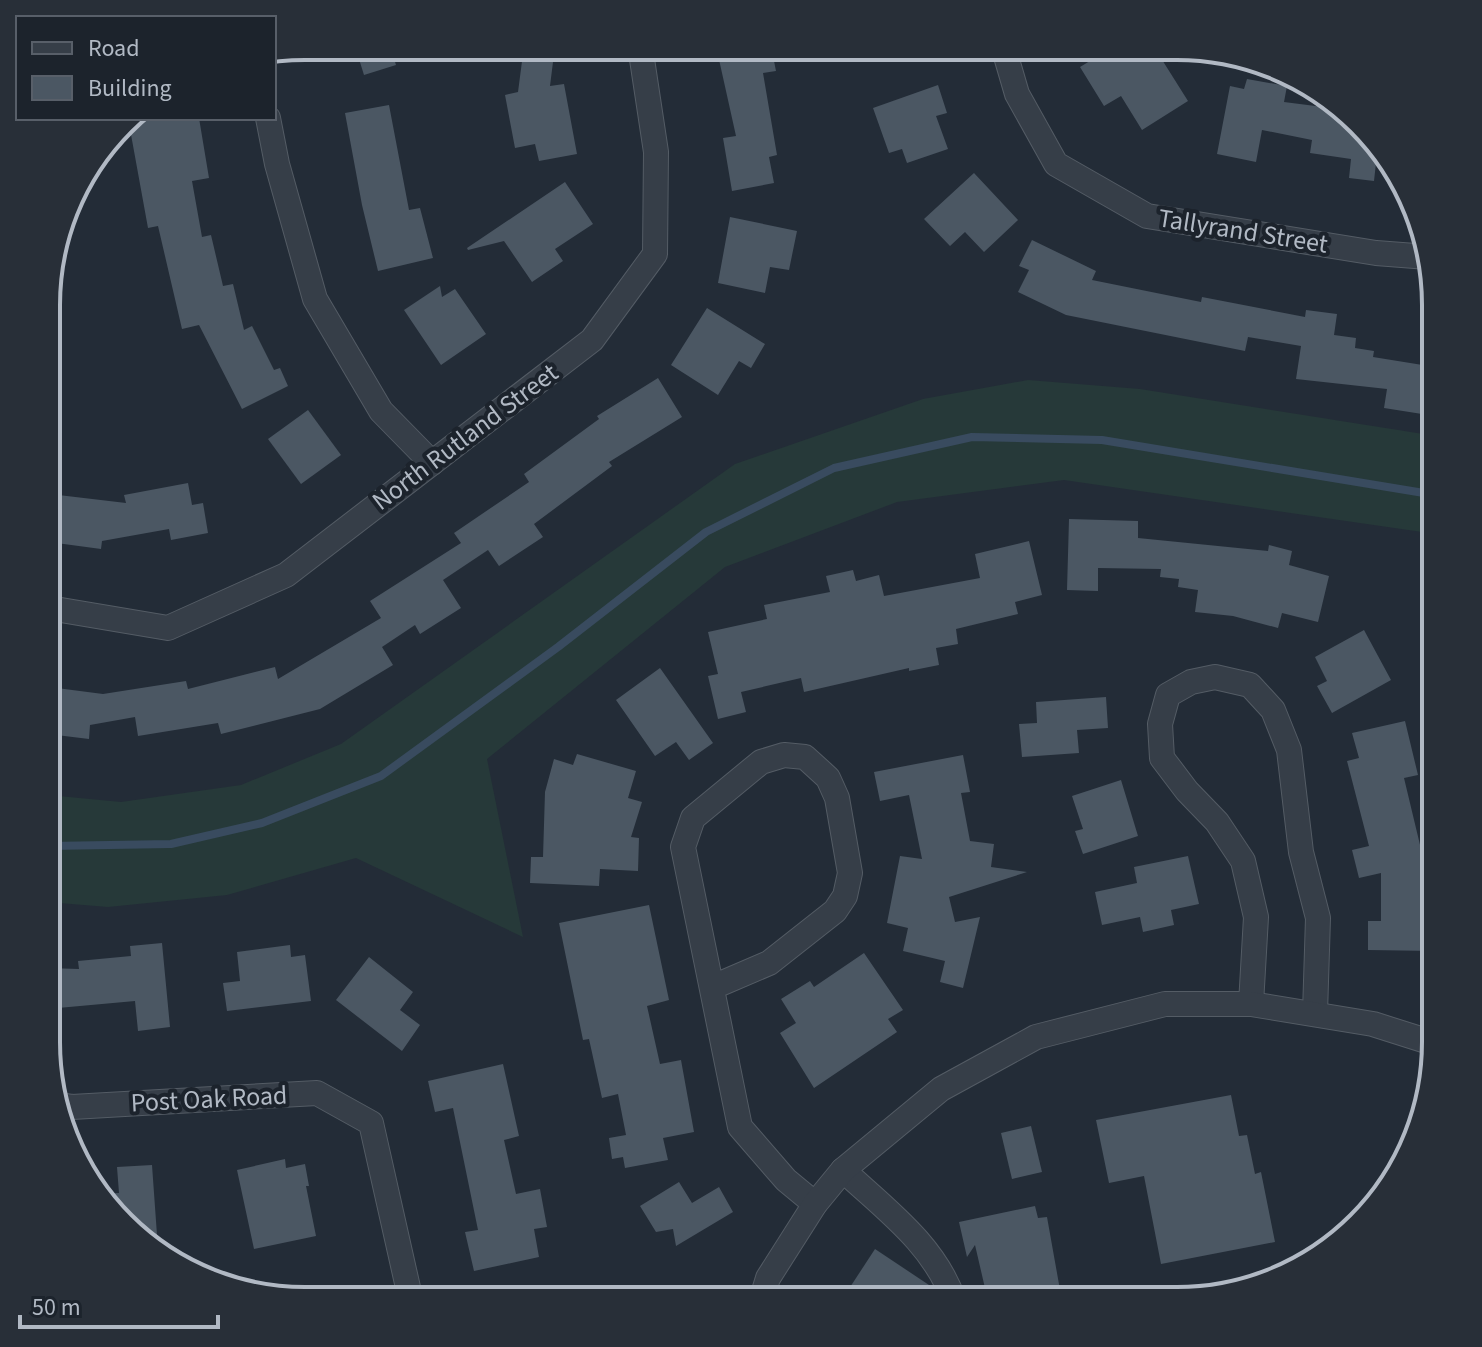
<svg xmlns="http://www.w3.org/2000/svg" width="1482" height="1347" viewBox="0 0 1482 1347" font-family="'Source Sans 3',sans-serif">
<style>
.grass{fill:#263939}
.lines{fill:none;stroke-linecap:round;stroke-linejoin:round}
.stream{stroke:#394b5f;stroke-width:8}
.building{fill:#4b5763}
.street-casing{stroke:#545c65;stroke-width:26}
.street{stroke:#363e48;stroke-width:24}
.labels{text-anchor:middle;dominant-baseline:central;stroke-width:8;stroke-linejoin:round;paint-order:stroke}
.street-label{font-size:26px;fill:#b1b9c4;stroke:#1c232c}
.rim{fill:none;stroke:#b1b9c4;stroke-width:4}
</style>
<rect width="100%" height="100%" fill="#232c37"/>
<!-- grass -->
<polygon class="grass" points="1028,380 1140,389 1436,436 1436,534 1064,480 897,502 725,567 487,759 523,937 356,858 227,895 108,907 47,902 48,795 121,802 241,785 341,744 735,464 923,399"/>
<g class="lines">
<!-- stream -->
<polyline class="stream" points="48,846 171,844 262,823 381,776 558,647 706,532 834,468 972,437 1102,440 1436,495"/>
</g>
<!-- building -->
<g class="building">
<polygon points="355,46 390,46 396,65 364,75"/>
<polygon points="524,46 555,46 550,86 564,84 577,154 539,161 535,144 515,148 505,95 518,92"/>
<polygon points="716,46 771,46 776,71 763,73 777,155 769,157 774,183 732,191 723,138 736,136"/>
<polygon points="1154,47 1188,101 1142,130 1121,96 1104,106 1080,67 1108,50 1114,61 1134,49 1139,57"/>
<polygon points="1247,79 1287,86 1284,102 1339,109 1372,135 1378,145 1374,181 1349,178 1351,159 1310,153 1312,140 1262,130 1256,162 1217,154 1230,86 1244,89"/>
<polygon points="938,85 947,113 936,116 948,149 907,163 902,149 889,153 873,108"/>
<polygon points="389,105 409,210 420,208 433,258 378,271 362,205 345,113"/>
<polygon points="128,118 199,118 209,178 192,181 202,237 211,235 223,286 233,284 244,330 252,326 274,370 280,368 288,386 242,409 199,325 182,329 158,226 148,228"/>
<polygon points="974,173 1018,220 984,252 965,232 950,246 924,219"/>
<polygon points="565,182 593,224 555,249 563,261 532,282 504,241 468,250 467,248"/>
<polygon points="730,217 797,231 789,270 770,267 765,293 718,283"/>
<polygon points="1032,240 1096,271 1092,280 1201,302 1202,297 1305,317 1306,310 1337,314 1334,335 1356,338 1355,348 1374,351 1373,357 1435,367 1436,400 1424,398 1422,414 1384,408 1387,389 1296,379 1301,346 1248,337 1245,351 1066,315 1018,292 1029,270 1019,266"/>
<polygon points="440,286 442,297 455,289 486,334 441,365 404,310"/>
<polygon points="707,308 765,344 751,368 739,361 718,395 671,365"/>
<polygon points="658,378 682,417 609,462 612,466 534,524 543,537 499,566 488,550 443,580 461,608 420,634 415,625 382,647 393,665 320,709 221,734 218,723 138,736 135,717 90,725 89,739 48,734 49,687 103,694 186,681 188,689 275,667 278,679 381,618 370,601 461,543 454,533 529,482 524,474 599,419 597,416"/>
<polygon points="308,410 341,455 301,484 268,439"/>
<polygon points="188,483 192,505 203,503 208,533 171,540 169,529 102,541 101,549 49,542 50,494 126,503 124,495"/>
<polygon points="1069,519 1138,521 1138,538 1268,551 1269,545 1292,551 1289,565 1329,576 1318,622 1282,613 1278,628 1233,616 1195,612 1198,590 1178,587 1179,579 1160,577 1161,569 1098,568 1098,591 1067,590"/>
<polygon points="1029,541 1042,595 1015,602 1018,614 956,629 958,644 936,648 939,665 909,671 909,668 804,692 801,678 741,692 746,712 718,719 708,676 718,674 708,632 767,619 764,605 830,592 826,576 853,570 856,581 879,575 884,596 980,578 975,554"/>
<polygon points="1364,630 1391,680 1332,713 1317,686 1327,681 1315,657"/>
<polygon points="660,668 713,743 689,760 676,742 655,756 616,700"/>
<polygon points="1106,697 1108,728 1077,730 1079,753 1022,757 1019,724 1037,723 1036,702"/>
<polygon points="1405,721 1418,775 1404,778 1432,895 1436,895 1436,951 1368,950 1368,921 1381,921 1381,873 1359,878 1352,850 1369,846 1347,761 1359,758 1352,733"/>
<polygon points="577,754 636,771 628,798 642,802 631,837 639,838 638,871 600,869 599,886 530,883 531,857 543,857 545,792 554,759 573,765"/>
<polygon points="963,755 970,792 961,793 970,841 994,844 991,867 1027,872 949,897 955,922 980,917 963,988 940,982 945,961 903,951 908,928 887,923 900,856 922,859 909,795 880,801 874,772"/>
<polygon points="1121,780 1138,836 1083,854 1075,831 1083,829 1072,796"/>
<polygon points="1188,856 1199,904 1171,910 1174,925 1143,932 1140,917 1102,925 1095,892 1137,883 1134,867"/>
<polygon points="649,905 669,1000 647,1006 660,1064 681,1060 694,1132 663,1138 668,1160 625,1168 623,1157 612,1159 609,1138 626,1135 618,1094 602,1098 589,1039 583,1040 559,923"/>
<polygon points="162,943 170,1027 138,1031 135,1001 47,1009 47,968 79,969 78,961 131,956 130,946"/>
<polygon points="290,945 291,957 305,955 311,1001 227,1011 223,983 240,981 237,952"/>
<polygon points="864,953 903,1010 888,1019 897,1032 814,1088 780,1033 796,1023 781,999 810,981 814,987"/>
<polygon points="369,957 413,992 400,1010 420,1025 402,1051 336,1000"/>
<polygon points="503,1064 519,1136 504,1140 516,1194 540,1189 547,1227 534,1229 539,1257 474,1271 465,1232 478,1230 453,1108 435,1112 428,1081"/>
<polygon points="1231,1095 1239,1136 1247,1135 1255,1174 1261,1172 1275,1242 1161,1264 1144,1176 1109,1183 1096,1120"/>
<polygon points="1031,1126 1042,1172 1012,1179 1001,1133"/>
<polygon points="285,1159 286,1168 305,1164 309,1186 306,1186 316,1236 254,1249 237,1170"/>
<polygon points="152,1165 158,1249 110,1212 99,1194 119,1193 117,1167"/>
<polygon points="679,1182 692,1203 719,1187 733,1212 676,1246 673,1229 656,1232 640,1206"/>
<polygon points="1035,1206 1038,1218 1047,1217 1062,1301 988,1301 975,1245 967,1257 959,1222"/>
<polygon points="875,1249 932,1287 938,1301 841,1301"/>
</g>
<g class="lines">
<!-- street casing -->
<g class="street-casing">
<g id="street">
<polyline points="1003,46 1017,94 1056,164 1147,216 1376,253 1428,257"/>
<polyline points="268,118 277,164 315,299 381,411 432,463"/>
<polyline points="49,608 168,628 286,575 592,340 655,254 656,152 640,46"/>
<polyline points="713,987 769,963 835,911 845,896 850,873 837,798 828,778 805,757 784,755 761,762 693,818 683,847 740,1127 786,1180 815,1204"/>
<polyline points="1251,1004 1256,917 1243,861 1217,822 1187,791 1162,758 1160,724 1168,695 1191,682 1215,677 1250,685 1273,710 1289,750 1301,852 1318,918 1315,1013"/>
<polyline points="57,1105 72,1107 317,1093 371,1123 411,1301"/>
<path d="M 843,1170 C 885,1209 935,1245 954,1301"/>
<polyline points="761,1301 768,1278 815,1204 843,1170 941,1089 1036,1037 1165,1004 1251,1004 1373,1024 1436,1044"/>
</g>
</g>
<!-- street -->
<use href="#street" class="street"/>
</g>
<g class="labels">
<!-- street labels -->
<g class="street-label">
<text transform="translate(1243 231) rotate(9)">Tallyrand Street</text>
<text transform="translate(465 437) rotate(-37)">North Rutland Street</text>
<text transform="translate(209 1099) rotate(-3)">Post Oak Road</text>
</g>
</g>
<!-- crop -->
<path d="M0 0H1482V1347H0ZM305 60H1177A245 245 0 0 1 1422 305V1042A245 245 0 0 1 1177 1287H305A245 245 0 0 1 60 1042V305A245 245 0 0 1 305 60Z" fill="#282f38" fill-rule="evenodd"/>
<path class="rim" d="M305 60H1177A245 245 0 0 1 1422 305V1042A245 245 0 0 1 1177 1287H305A245 245 0 0 1 60 1042V305A245 245 0 0 1 305 60Z"/>
<!-- legend -->
<rect x="16" y="16" width="260" height="104" fill="#1c232c" stroke="#585f69" stroke-width="2"/>
<rect x="32" y="42" width="40" height="12" fill="#363e48" stroke="#585f69" stroke-width="2"/>
<text x="88" y="56" font-size="24" fill="#b1b9c4">Road</text>
<rect x="32" y="76" width="40" height="24" fill="#4b5763" stroke="#585f69" stroke-width="2"/>
<text x="88" y="96" font-size="24" fill="#b1b9c4">Building</text>
<!-- scale -->
<path d="M20 1315v12h198v-12" fill="none" stroke="#b1b9c4" stroke-width="4"/>
<text x="32" y="1315" font-size="24" fill="#b1b9c4" stroke="#1c232c" stroke-width="6" paint-order="stroke">50 m</text>
</svg>
